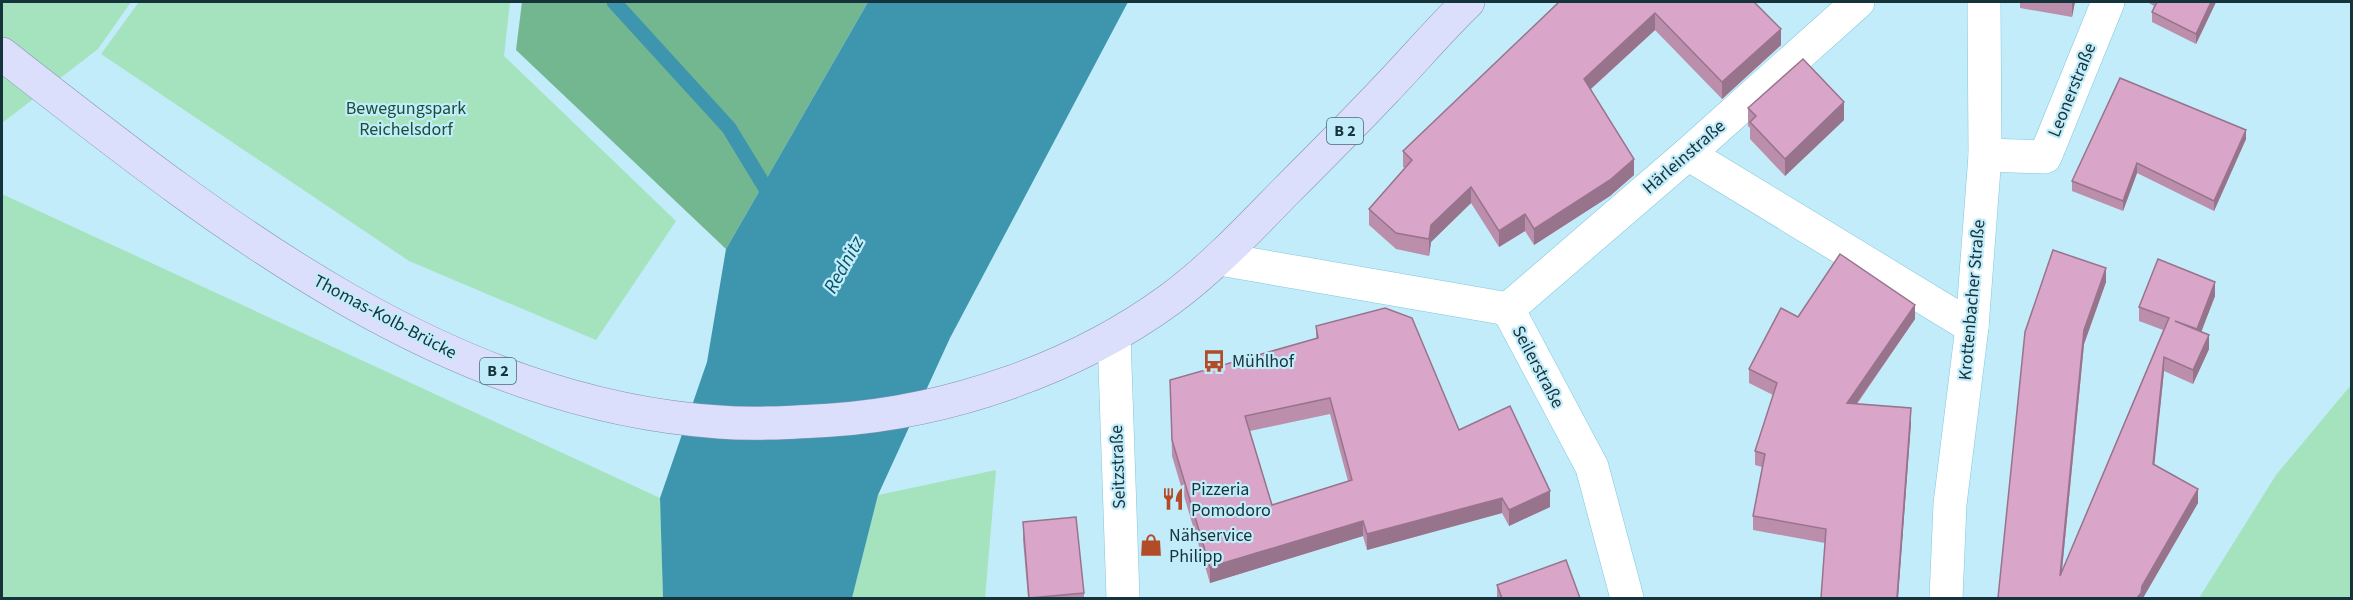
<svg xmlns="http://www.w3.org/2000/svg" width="2353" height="600" viewBox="0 0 2353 600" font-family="'Source Sans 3',sans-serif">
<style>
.green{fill:#a4e3be}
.forest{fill:#73b791}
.water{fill:#3e96ae}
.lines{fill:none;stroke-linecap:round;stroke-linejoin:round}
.stream{stroke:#3e96ae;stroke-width:15}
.minor-casing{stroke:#80c7dc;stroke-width:34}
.major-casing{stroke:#8694b6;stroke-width:34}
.minor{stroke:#fff;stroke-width:33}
.major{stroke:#dbdffb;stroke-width:33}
.wall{fill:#bb8eac;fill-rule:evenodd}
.shaded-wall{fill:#98748c}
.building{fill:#d9a5c8;stroke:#98748c;stroke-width:1.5;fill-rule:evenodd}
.labels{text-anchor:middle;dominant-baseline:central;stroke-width:4.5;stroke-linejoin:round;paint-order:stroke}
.shield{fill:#c2ecf9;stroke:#496a74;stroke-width:1.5}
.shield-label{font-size:16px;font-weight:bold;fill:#15333b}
.street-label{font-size:18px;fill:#15333b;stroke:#c2ecf9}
.park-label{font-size:18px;fill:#1a4f35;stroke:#c2ecf9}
.poi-label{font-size:18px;fill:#15333b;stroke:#c2ecf9;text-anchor:start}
.water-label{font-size:20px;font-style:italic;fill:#065465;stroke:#c2ecf9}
</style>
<rect width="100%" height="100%" fill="#c2ecf9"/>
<!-- green -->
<g class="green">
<polygon points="2,2 131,2 98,49 2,123"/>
<polygon points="139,2 510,2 504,56 676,221 596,340 409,261 101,54"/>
<polygon points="2,194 660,498 663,598 2,598"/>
<polygon points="2351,385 2351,598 2199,598 2276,475"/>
<polygon points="996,470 985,598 852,598 878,495"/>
</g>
<!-- forest -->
<polygon class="forest" points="522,2 868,2 726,249 516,50"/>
<!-- water -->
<polygon class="water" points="868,2 1128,2 950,338 878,495 852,598 663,598 660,498 707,362 726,249"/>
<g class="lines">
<!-- stream -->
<polyline class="stream" points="614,2 729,128 774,202"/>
<!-- minor casing -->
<g class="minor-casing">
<g id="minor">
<polyline points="1688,154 1972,327"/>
<polyline points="1985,155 2045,157 2108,2"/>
<polyline points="1220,259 1508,309"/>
<polyline points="1508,309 1688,154 1858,2"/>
<polyline points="1508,309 1592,467 1627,598"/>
<polyline points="1114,336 1123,598"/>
<polyline points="1946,598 1950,504 1972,327 1985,155 1984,2"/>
</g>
</g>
<!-- major casing -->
<g class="major-casing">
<path id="major" d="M 2,54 C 212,218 441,403 719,422 C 757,425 794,422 832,420 C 949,412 1074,369 1169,300 C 1211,269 1246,232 1283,194 C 1317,160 1352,125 1385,90 C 1413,61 1439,30 1468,2"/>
</g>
<!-- minor -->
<use href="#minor" class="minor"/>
<!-- major -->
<use href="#major" class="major"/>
</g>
<!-- wall -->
<g class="wall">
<polygon points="1559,2 1754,2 1781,45 1722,99 1655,30 1591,89 1634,175 1610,196 1534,245 1525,231 1499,247 1471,203 1431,242 1429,256 1396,249 1369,225 1369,209 1405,168 1403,167 1403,151"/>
<polygon points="2020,2 2075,2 2072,17 2020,8"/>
<polygon points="2149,2 2216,2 2196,44 2152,22 2152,12 2154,6 2149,3"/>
<polygon points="2120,78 2246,139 2214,211 2137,173 2123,211 2072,191 2072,181"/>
<polygon points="1748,108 1844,120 1785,176 1750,139 1750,128 1748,126"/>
<polygon points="2053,250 2106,282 2084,344 2062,571 2163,330 2139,321 2139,307 2215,296 2201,332 2209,349 2193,384 2164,371 2154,464 2198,503 2143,598 1998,598"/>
<polygon points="1798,317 1915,319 1857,404 1911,423 1898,598 1821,598 1825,543 1753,530 1753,516 1762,467 1755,465 1755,451 1773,395 1749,383 1749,369"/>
<path d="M 1316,326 L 1459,430 L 1550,507 L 1509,526 L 1502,513 L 1367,550 L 1363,536 L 1210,583 L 1172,456 L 1170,380 L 1316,338 ZM 1330,414 L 1348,481 L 1272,505 L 1250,431 Z"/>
<polygon points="1023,522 1084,593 1084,598 1028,598 1023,540"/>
<polygon points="1497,585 1580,598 1497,598"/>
</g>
<!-- shaded-wall -->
<g class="shaded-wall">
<polygon points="2072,2 2075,2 2072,17"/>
<polygon points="2211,2 2216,2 2196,44 2196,34"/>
<polygon points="1655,13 1655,30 1584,95 1584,79"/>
<polygon points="1781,29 1781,45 1722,99 1722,82"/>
<polygon points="1844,102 1844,120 1785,176 1785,159"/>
<polygon points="2246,130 2246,139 2214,211 2214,201"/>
<polygon points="1634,159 1634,175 1610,196 1534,245 1534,229"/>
<polygon points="2137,163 2137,173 2123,211 2123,201"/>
<polygon points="1471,187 1471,203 1431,242 1429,256 1429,239 1431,225"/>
<polygon points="1525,214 1525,231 1499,247 1499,231"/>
<polygon points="2106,268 2106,282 2084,344 2060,590 2060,576 2084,330"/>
<polygon points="2215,282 2215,296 2197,343 2197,329"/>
<polygon points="1915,305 1915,319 1847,417 1847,403"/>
<polygon points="2209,335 2209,349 2193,384 2193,370"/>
<polygon points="2164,357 2164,371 2153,478 2153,464"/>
<polygon points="1911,408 1911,423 1898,598 1897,598"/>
<polygon points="2198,489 2198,503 2143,598 2137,598 2142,586"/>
<polygon points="1550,491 1550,507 1509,526 1509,510"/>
<polygon points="1502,498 1502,513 1367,550 1367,534"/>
<polygon points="1363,521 1363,536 1210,583 1210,567"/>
</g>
<!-- building -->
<g class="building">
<polygon points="1559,2 1754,2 1781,29 1722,82 1655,13 1584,79 1634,159 1610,180 1534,229 1525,214 1499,231 1471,187 1431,225 1429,239 1396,233 1369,209 1412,160 1403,151"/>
<polygon points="2157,2 2211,2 2196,34 2152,12"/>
<polygon points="1803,59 1844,102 1785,159 1750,122 1756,116 1748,108"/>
<polygon points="2120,78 2246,130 2214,201 2137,163 2123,201 2072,181"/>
<polygon points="2053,250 2106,268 2084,330 2060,576 2169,318 2139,307 2158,259 2215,282 2197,329 2175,321 2209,335 2193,370 2164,357 2153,464 2198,489 2142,586 2141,593 2137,598 1998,598 2025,332"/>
<polygon points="1840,254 1915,305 1847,403 1911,408 1897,598 1821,598 1826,529 1753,516 1765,454 1755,451 1777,383 1749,369 1781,308 1798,317"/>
<path d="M 1385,308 L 1412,318 L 1459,430 L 1510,406 L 1550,491 L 1509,510 L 1502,498 L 1367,534 L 1363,521 L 1210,567 L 1172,440 L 1170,380 L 1318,338 L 1316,326 ZM 1330,398 L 1352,480 L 1272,505 L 1245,416 Z"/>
<polygon points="1076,517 1084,593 1029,598 1023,522"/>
<polygon points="1566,560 1580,598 1502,598 1497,585"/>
</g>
<!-- icons -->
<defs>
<g id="bus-bare" transform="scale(1.8)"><path d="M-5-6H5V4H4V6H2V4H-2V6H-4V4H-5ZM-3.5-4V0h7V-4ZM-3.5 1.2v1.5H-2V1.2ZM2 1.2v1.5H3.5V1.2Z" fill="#b24b28" stroke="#c2ecf9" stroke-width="2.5" paint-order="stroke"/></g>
<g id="restaurant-bare" transform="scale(1.8)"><path d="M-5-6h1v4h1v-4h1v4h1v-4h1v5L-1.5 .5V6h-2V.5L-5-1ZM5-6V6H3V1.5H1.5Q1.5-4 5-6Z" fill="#b24b28" stroke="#c2ecf9" stroke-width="2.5" paint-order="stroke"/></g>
<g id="shop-bare" transform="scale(1.8)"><path d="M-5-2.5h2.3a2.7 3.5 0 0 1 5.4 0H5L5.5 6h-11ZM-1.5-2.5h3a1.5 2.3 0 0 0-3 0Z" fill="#b24b28" stroke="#c2ecf9" stroke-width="2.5" paint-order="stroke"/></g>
</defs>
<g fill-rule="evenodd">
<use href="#bus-bare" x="1214" y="361"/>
<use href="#restaurant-bare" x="1173" y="499"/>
<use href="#shop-bare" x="1151" y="545"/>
</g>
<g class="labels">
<!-- shield labels -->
<g class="shield">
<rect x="1327" y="118" width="36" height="26" rx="4.5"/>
<rect x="480" y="358" width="36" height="26" rx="4.5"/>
</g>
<g class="shield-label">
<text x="1345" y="131">B 2</text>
<text x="498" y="371">B 2</text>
</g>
<!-- street labels -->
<g class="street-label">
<text transform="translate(2072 90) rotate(-68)">Leonerstraße</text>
<text transform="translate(1684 157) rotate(-41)">Härleinstraße</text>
<text transform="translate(1972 300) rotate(-85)">Krottenbacher Straße</text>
<text transform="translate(385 317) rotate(28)">Thomas-Kolb-Brücke</text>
<text transform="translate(1538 367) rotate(62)">Seilerstraße</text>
<text transform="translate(1118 467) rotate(-92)">Seitzstraße</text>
</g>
<!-- park labels -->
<g class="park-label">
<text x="406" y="108">Bewegungspark<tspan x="406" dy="21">Reichelsdorf</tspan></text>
</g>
<!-- poi labels -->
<g class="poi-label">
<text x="1232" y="361">Mühlhof</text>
<text x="1191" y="489">Pizzeria<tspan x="1191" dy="21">Pomodoro</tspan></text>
<text x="1169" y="535">Nähservice<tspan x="1169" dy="21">Philipp</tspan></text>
</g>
<!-- water labels -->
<g class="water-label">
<text transform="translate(844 265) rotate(-61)">Rednitz</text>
</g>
</g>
<!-- border -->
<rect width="2353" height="600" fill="none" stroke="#15333b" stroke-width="6"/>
</svg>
